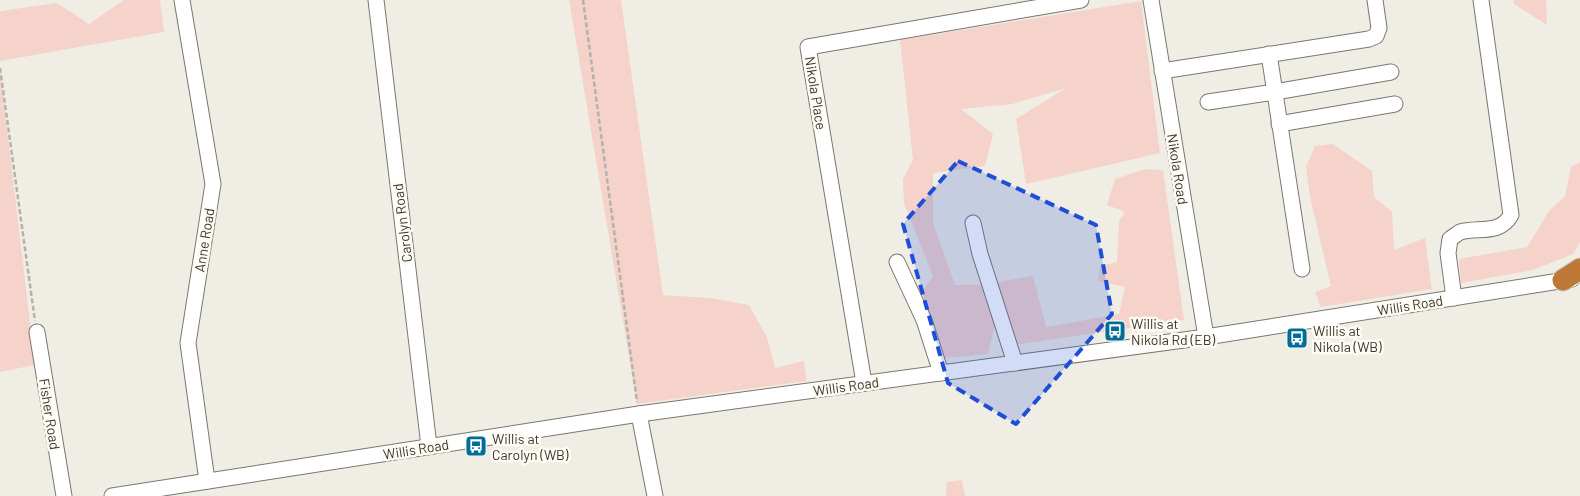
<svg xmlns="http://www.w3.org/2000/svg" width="1580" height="496" viewBox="0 0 1580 496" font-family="Barlow,sans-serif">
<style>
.green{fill:#f5d3cb}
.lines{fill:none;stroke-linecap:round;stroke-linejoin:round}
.minor-casing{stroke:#79776f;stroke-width:17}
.highway-casing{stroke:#cccbca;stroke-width:23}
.path{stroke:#b4b2ab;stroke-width:2.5;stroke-dasharray:5 2.5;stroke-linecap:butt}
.minor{stroke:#fff;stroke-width:15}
.highway{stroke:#bd7937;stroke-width:21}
.marked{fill:#1d4ed8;fill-opacity:0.2;stroke:#1d4ed8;stroke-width:4;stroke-dasharray:10 6;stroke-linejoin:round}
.labels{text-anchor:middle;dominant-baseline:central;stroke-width:5;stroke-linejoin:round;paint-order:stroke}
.street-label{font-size:14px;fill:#3a3835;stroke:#fefbf2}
.poi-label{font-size:14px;fill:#3a3835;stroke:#fefbf2;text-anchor:start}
</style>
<rect width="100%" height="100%" fill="#f0ede4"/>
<!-- green -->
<g class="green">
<polygon points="124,0 160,0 164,32 0,61 0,11 57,3 89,24"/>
<polygon points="569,0 621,0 663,295 711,298 749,305 767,337 775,368 804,361 807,381 637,404"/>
<polygon points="1514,0 1546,0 1547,25 1514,4"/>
<polygon points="1141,1 1160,153 1026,184 1016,119 1066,88 1012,104 961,109 993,134 985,166 933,173 933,223 955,285 981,285 1033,276 1046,327 1119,314 1125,287 1098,281 1100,266 1117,262 1119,221 1125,212 1107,205 1115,179 1145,169 1163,170 1184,320 1014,345 999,307 988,354 938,359 922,292 933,276 904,203 903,179 913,160 900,40"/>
<polygon points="0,70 35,365 0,372"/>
<polygon points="1333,144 1372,171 1374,197 1392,212 1394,250 1425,238 1432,289 1321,307 1315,292 1331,286 1310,197 1306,167 1315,146"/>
<polygon points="1580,162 1580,242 1573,254 1533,270 1461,283 1459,259 1527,247 1549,211 1565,196 1571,167"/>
<polygon points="962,480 965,496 946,496 947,482"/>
</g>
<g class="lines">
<!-- minor casing -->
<g class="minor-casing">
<g id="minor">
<polyline points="182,0 213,184 188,343 207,481"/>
<polyline points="376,0 429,446"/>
<polyline points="1151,0 1206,337"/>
<polyline points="1269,54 1302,269"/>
<polyline points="1162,71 1369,39 1376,36 1379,28 1375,0"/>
<polyline points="1208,102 1275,92 1391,72"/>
<polyline points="1279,124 1395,104"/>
<polyline points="973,223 980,254 1015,363"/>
<polyline points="897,262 924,320 941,373"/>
<path d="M 1454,298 L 1448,253 L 1450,239 C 1453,237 1457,234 1460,232 C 1479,227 1500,235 1511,215 L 1481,0"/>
<polyline points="37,332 64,496"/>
<polyline points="864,383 808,47 1081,0"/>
<polyline points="639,414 655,496"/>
<polyline points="112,496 639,414 1206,337 1572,279"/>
</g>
</g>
<!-- highway casing -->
<g class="highway-casing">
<polyline id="highway" points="1563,280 1580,269"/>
</g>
<!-- path -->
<g class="path">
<polyline points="583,0 637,402"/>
<polyline points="0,68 35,321"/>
</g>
<!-- minor -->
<use href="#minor" class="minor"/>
<!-- highway -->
<use href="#highway" class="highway"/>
</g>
<!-- marked area -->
<path class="marked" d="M 958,161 L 1096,225 L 1112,314 L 1016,424 L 948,383 L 903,224 Z"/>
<!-- icons -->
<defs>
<g id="bus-square" transform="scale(1.125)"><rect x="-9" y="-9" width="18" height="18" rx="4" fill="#006c98" stroke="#fefbf2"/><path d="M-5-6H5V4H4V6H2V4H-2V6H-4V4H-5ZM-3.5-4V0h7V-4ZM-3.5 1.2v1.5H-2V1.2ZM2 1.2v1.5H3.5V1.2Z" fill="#fff"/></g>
</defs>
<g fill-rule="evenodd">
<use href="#bus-square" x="1115" y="331"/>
<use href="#bus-square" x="1297" y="338"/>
<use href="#bus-square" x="476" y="446"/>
</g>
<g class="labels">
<!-- street labels -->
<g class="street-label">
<text transform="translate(816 93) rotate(81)">Nikola Place</text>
<text transform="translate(1178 169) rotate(81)">Nikola Road</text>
<text transform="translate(402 223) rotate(-97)">Carolyn Road</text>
<text transform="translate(204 240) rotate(-81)">Anne Road</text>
<text transform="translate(1410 305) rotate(-9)">Willis Road</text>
<text transform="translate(846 386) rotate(-8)">Willis Road</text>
<text transform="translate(50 414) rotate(81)">Fisher Road</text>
<text transform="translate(416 449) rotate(-9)">Willis Road</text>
</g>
<!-- poi labels -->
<g class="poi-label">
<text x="1131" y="323">Willis at<tspan x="1131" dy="16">Nikola Rd (EB)</tspan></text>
<text x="1313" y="330">Willis at<tspan x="1313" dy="16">Nikola (WB)</tspan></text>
<text x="492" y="438">Willis at<tspan x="492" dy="16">Carolyn (WB)</tspan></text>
</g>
</g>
</svg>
